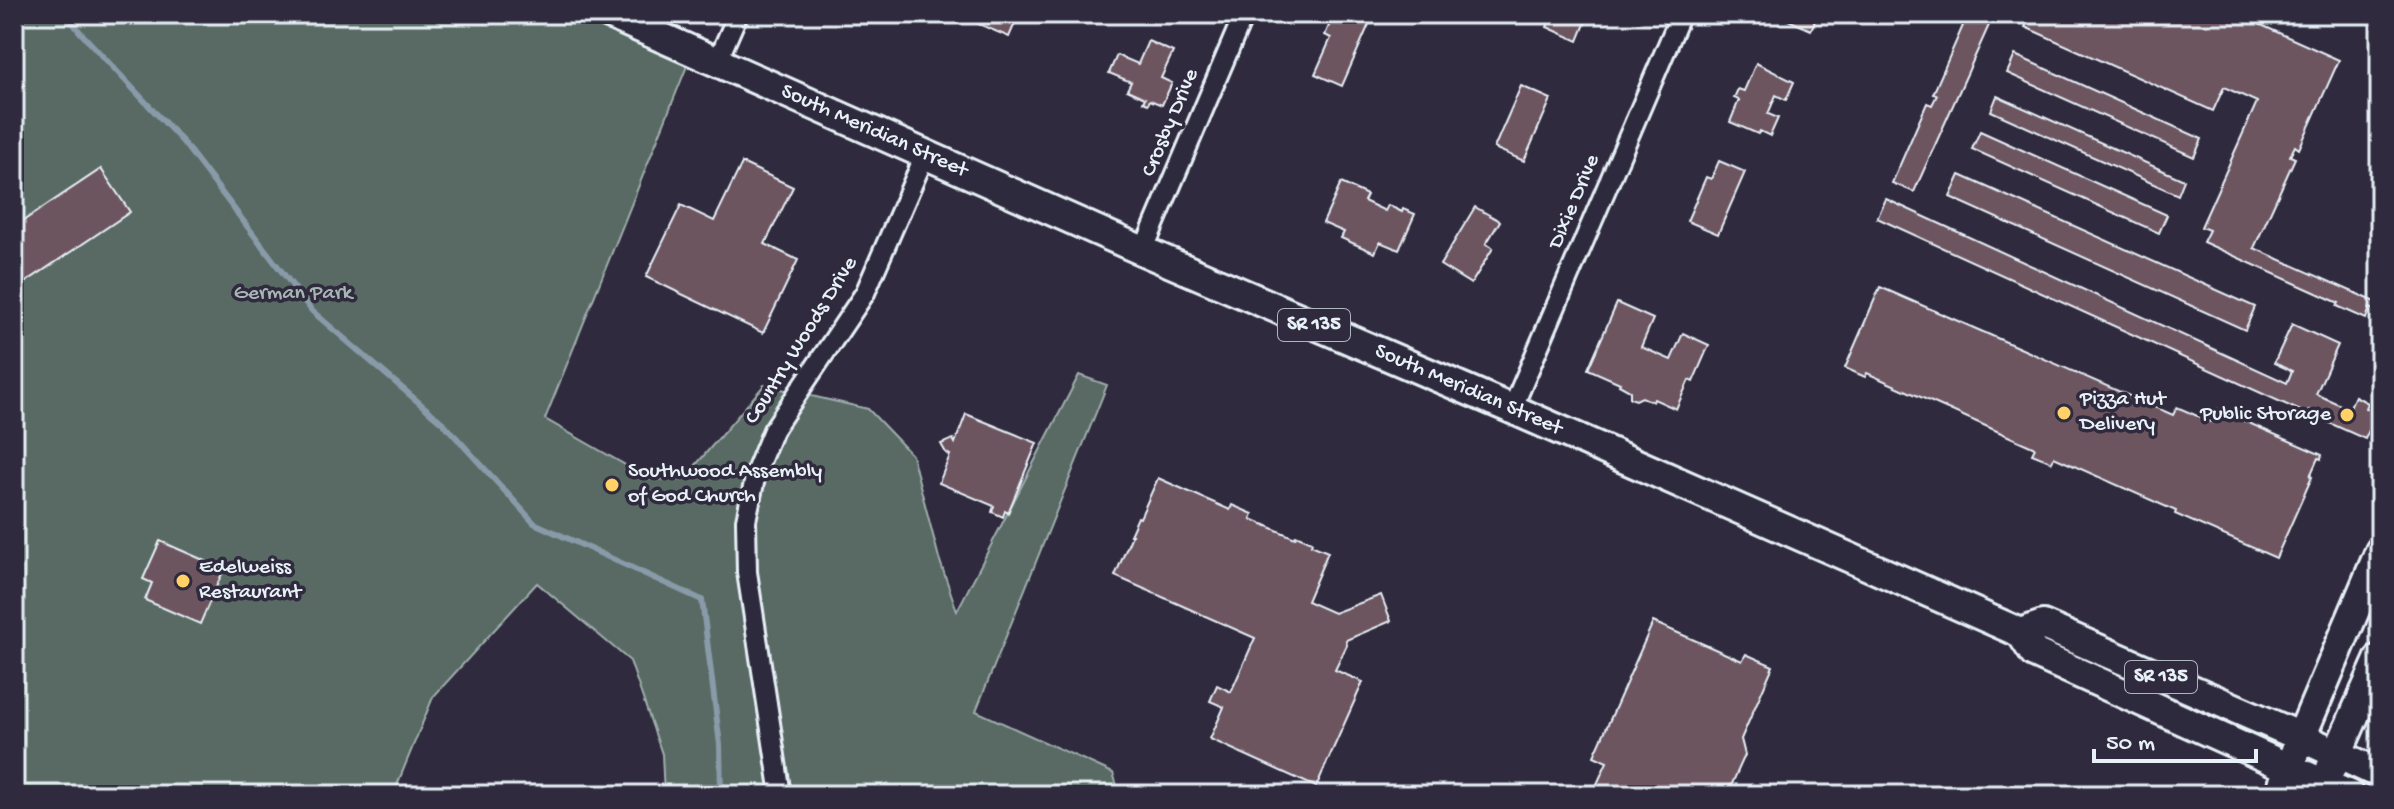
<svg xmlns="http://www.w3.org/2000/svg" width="2394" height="809" viewBox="0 0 2394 809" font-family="'Gochi Hand',sans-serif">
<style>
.green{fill:#596b64;stroke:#a0aeae;stroke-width:2}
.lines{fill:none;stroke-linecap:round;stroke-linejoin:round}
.stream{stroke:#899aa9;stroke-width:6}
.building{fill:#6d5560;stroke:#e8f1f8;stroke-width:2}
.street-casing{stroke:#e8f1f8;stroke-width:24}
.primary-casing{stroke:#e8f1f8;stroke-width:34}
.street{stroke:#2f2a3d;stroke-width:18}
.primary{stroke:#2f2a3d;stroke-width:28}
.poi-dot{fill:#ffd166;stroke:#2f2a3d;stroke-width:3}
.labels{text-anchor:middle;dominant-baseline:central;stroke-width:7;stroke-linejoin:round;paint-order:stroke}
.shield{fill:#2f2a3d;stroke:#b0b5c0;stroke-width:2}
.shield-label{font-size:20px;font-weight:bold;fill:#e8f1f8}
.street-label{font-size:22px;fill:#e8f1f8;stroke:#2f2a3d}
.park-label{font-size:22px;fill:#a8b5b5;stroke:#2f2a3d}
.poi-label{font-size:22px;fill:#e8f1f8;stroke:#2f2a3d;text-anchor:start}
</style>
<rect width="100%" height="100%" fill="#2f2a3d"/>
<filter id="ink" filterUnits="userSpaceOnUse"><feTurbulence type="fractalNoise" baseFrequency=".0125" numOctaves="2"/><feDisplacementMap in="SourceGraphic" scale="16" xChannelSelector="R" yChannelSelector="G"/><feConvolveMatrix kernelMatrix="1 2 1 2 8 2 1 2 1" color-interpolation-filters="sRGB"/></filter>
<g filter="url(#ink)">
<!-- green -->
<polygon class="green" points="14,14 610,14 693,51 545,419 650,479 683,480 764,385 868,409 912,455 939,558 957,611 1079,375 1107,385 976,711 1113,773 1120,795 664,795 662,754 630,661 537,583 433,697 393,795 14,795"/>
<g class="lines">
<!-- stream -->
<polyline class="stream" points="66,14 80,32 182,141 312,311 444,424 534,523 702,600 720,745 721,795"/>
</g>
<!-- building -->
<g class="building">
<polygon points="978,14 1019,14 1009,37 974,22"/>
<polygon points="1334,14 1352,14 1370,22 1342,86 1315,74 1331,38 1325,35"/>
<polygon points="1553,14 1589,14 1578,41 1547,27"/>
<polygon points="1782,14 1818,14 1811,30 1781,17"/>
<polygon points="1968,14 1976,18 1978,14 1994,14 1914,192 1892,183 1927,103 1932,105 1937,95 1933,94"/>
<polygon points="2031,14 2237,14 2339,60 2299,149 2295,146 2290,156 2295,158 2254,248 2380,304 2380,313 2370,308 2366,319 2337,306 2339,303 2203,242 2209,230 2201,227 2257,102 2224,87 2213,111 2025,27"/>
<polygon points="1148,41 1173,52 1161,78 1172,83 1162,105 1150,100 1148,104 1143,102 1145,98 1127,90 1131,82 1109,73 1117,55 1138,64"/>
<polygon points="2015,55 2202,139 2194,157 2007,73"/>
<polygon points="1756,63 1794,82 1786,100 1776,95 1768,114 1778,118 1770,136 1760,131 1758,134 1730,122 1739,100 1734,98 1738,89 1744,91"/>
<polygon points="1521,86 1551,99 1524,161 1494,148"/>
<polygon points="1997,96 2184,180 2178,195 1991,111"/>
<polygon points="1980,131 2167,215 2159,233 1972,149"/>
<polygon points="1719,161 1745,172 1718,234 1687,221 1706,177 1711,179"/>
<polygon points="742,163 793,187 765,244 798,260 763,333 646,277 681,205 714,221"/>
<polygon points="101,169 130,212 14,290 14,227"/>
<polygon points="1960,175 2255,307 2245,330 1950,197"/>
<polygon points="1341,183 1367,195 1364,201 1385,211 1388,205 1402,212 1403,209 1415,214 1399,250 1380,242 1375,253 1341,238 1344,232 1323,223"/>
<polygon points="1886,199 2287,383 2292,371 2274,363 2292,324 2338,345 2316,394 2349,409 2355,396 2368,403 2366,408 2377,411 2380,414 2377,419 2374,420 2365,439 2316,417 2318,413 2309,410 2307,414 1877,218"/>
<polygon points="1475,207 1500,221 1486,244 1493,248 1471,284 1440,265"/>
<polygon points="1880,287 2173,415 2177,407 2211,422 2217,409 2322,455 2321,459 2318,458 2310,476 2312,477 2276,558 2175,514 2176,511 2054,457 2052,462 2032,454 2035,448 1867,373 1865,377 1845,368"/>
<polygon points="1617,303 1653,319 1641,347 1671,360 1683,333 1709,345 1693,382 1689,380 1676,409 1654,399 1653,402 1642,397 1636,400 1630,398 1630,391 1619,385 1620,383 1588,369"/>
<polygon points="966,414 1037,443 1008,513 1005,511 1003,517 992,512 994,506 939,483 950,455 946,453 941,444 953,439 955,443"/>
<polygon points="1158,478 1230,510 1232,505 1253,514 1251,519 1295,538 1296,535 1312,542 1311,545 1328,552 1307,601 1334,613 1381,595 1391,621 1346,640 1347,645 1335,670 1363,682 1316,787 1210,739 1224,707 1210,701 1217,685 1231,692 1255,638 1115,576 1132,535 1130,535 1138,517 1140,518"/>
<polygon points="160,541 224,569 200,624 145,600 152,583 143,579"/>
<polygon points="1653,622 1742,661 1746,654 1773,666 1741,739 1745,755 1727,795 1592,795 1607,762 1594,756"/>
</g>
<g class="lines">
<!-- street casing -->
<g class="street-casing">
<g id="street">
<polyline points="717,62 738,14"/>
<polyline points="1143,251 1244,14"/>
<polyline points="1512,409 1681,14"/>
<polyline points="781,795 747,572 746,520 757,469 773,430 865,293 925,155"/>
</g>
</g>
<!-- primary casing -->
<g class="primary-casing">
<g id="primary">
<path id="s1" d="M 609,14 L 1143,251 L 1512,409 L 2021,633 L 2034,653 L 2349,795"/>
<polyline points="2021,633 2043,625 2301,737 2380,774"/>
<polyline points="2331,768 2380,658"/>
<polyline points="2279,795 2301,737 2380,551"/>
</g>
</g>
<!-- street -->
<use href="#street" class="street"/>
<!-- primary -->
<use href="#primary" class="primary"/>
</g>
</g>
<!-- markers -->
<g class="poi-dot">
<circle cx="2064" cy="413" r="8"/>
<circle cx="2347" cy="415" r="8"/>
<circle cx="612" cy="485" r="8"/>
<circle cx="183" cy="581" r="8"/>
</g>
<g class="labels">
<!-- shield labels -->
<g class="shield">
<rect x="1278" y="309" width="72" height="32" rx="6"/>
<rect x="2125" y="661" width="72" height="32" rx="6"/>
</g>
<g class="shield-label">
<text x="1314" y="325">SR 135</text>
<text x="2161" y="677">SR 135</text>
</g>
<!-- street labels -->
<g class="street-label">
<text transform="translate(1171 123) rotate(-67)">Crosby Drive</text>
<text stroke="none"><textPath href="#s1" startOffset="290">South Meridian Street</textPath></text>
<text transform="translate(1575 202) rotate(-67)">Dixie Drive</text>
<text transform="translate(802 341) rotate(-58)">Country Woods Drive</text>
<text stroke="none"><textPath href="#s1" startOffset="938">South Meridian Street</textPath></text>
</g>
<!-- park labels -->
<g class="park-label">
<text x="293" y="294">German Park</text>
</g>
<!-- poi labels -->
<g class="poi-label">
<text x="2080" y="400">Pizza Hut<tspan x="2080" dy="25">Delivery</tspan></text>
<text x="2331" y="415" text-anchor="end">Public Storage</text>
<text x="628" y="472">Southwood Assembly<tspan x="628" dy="25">of God Church</tspan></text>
<text x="199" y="568">Edelweiss<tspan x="199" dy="25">Restaurant</tspan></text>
</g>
</g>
<!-- margin -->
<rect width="2394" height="809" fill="none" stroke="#2f2a3d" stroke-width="48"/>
<rect x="24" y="24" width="2346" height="761" fill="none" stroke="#e8f1f8" stroke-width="3" filter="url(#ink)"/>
<!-- scale -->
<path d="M2094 749v12h162v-12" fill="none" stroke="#e8f1f8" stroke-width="4"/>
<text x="2106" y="749" font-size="24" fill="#e8f1f8" stroke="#2f2a3d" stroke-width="6" paint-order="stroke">50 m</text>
</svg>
